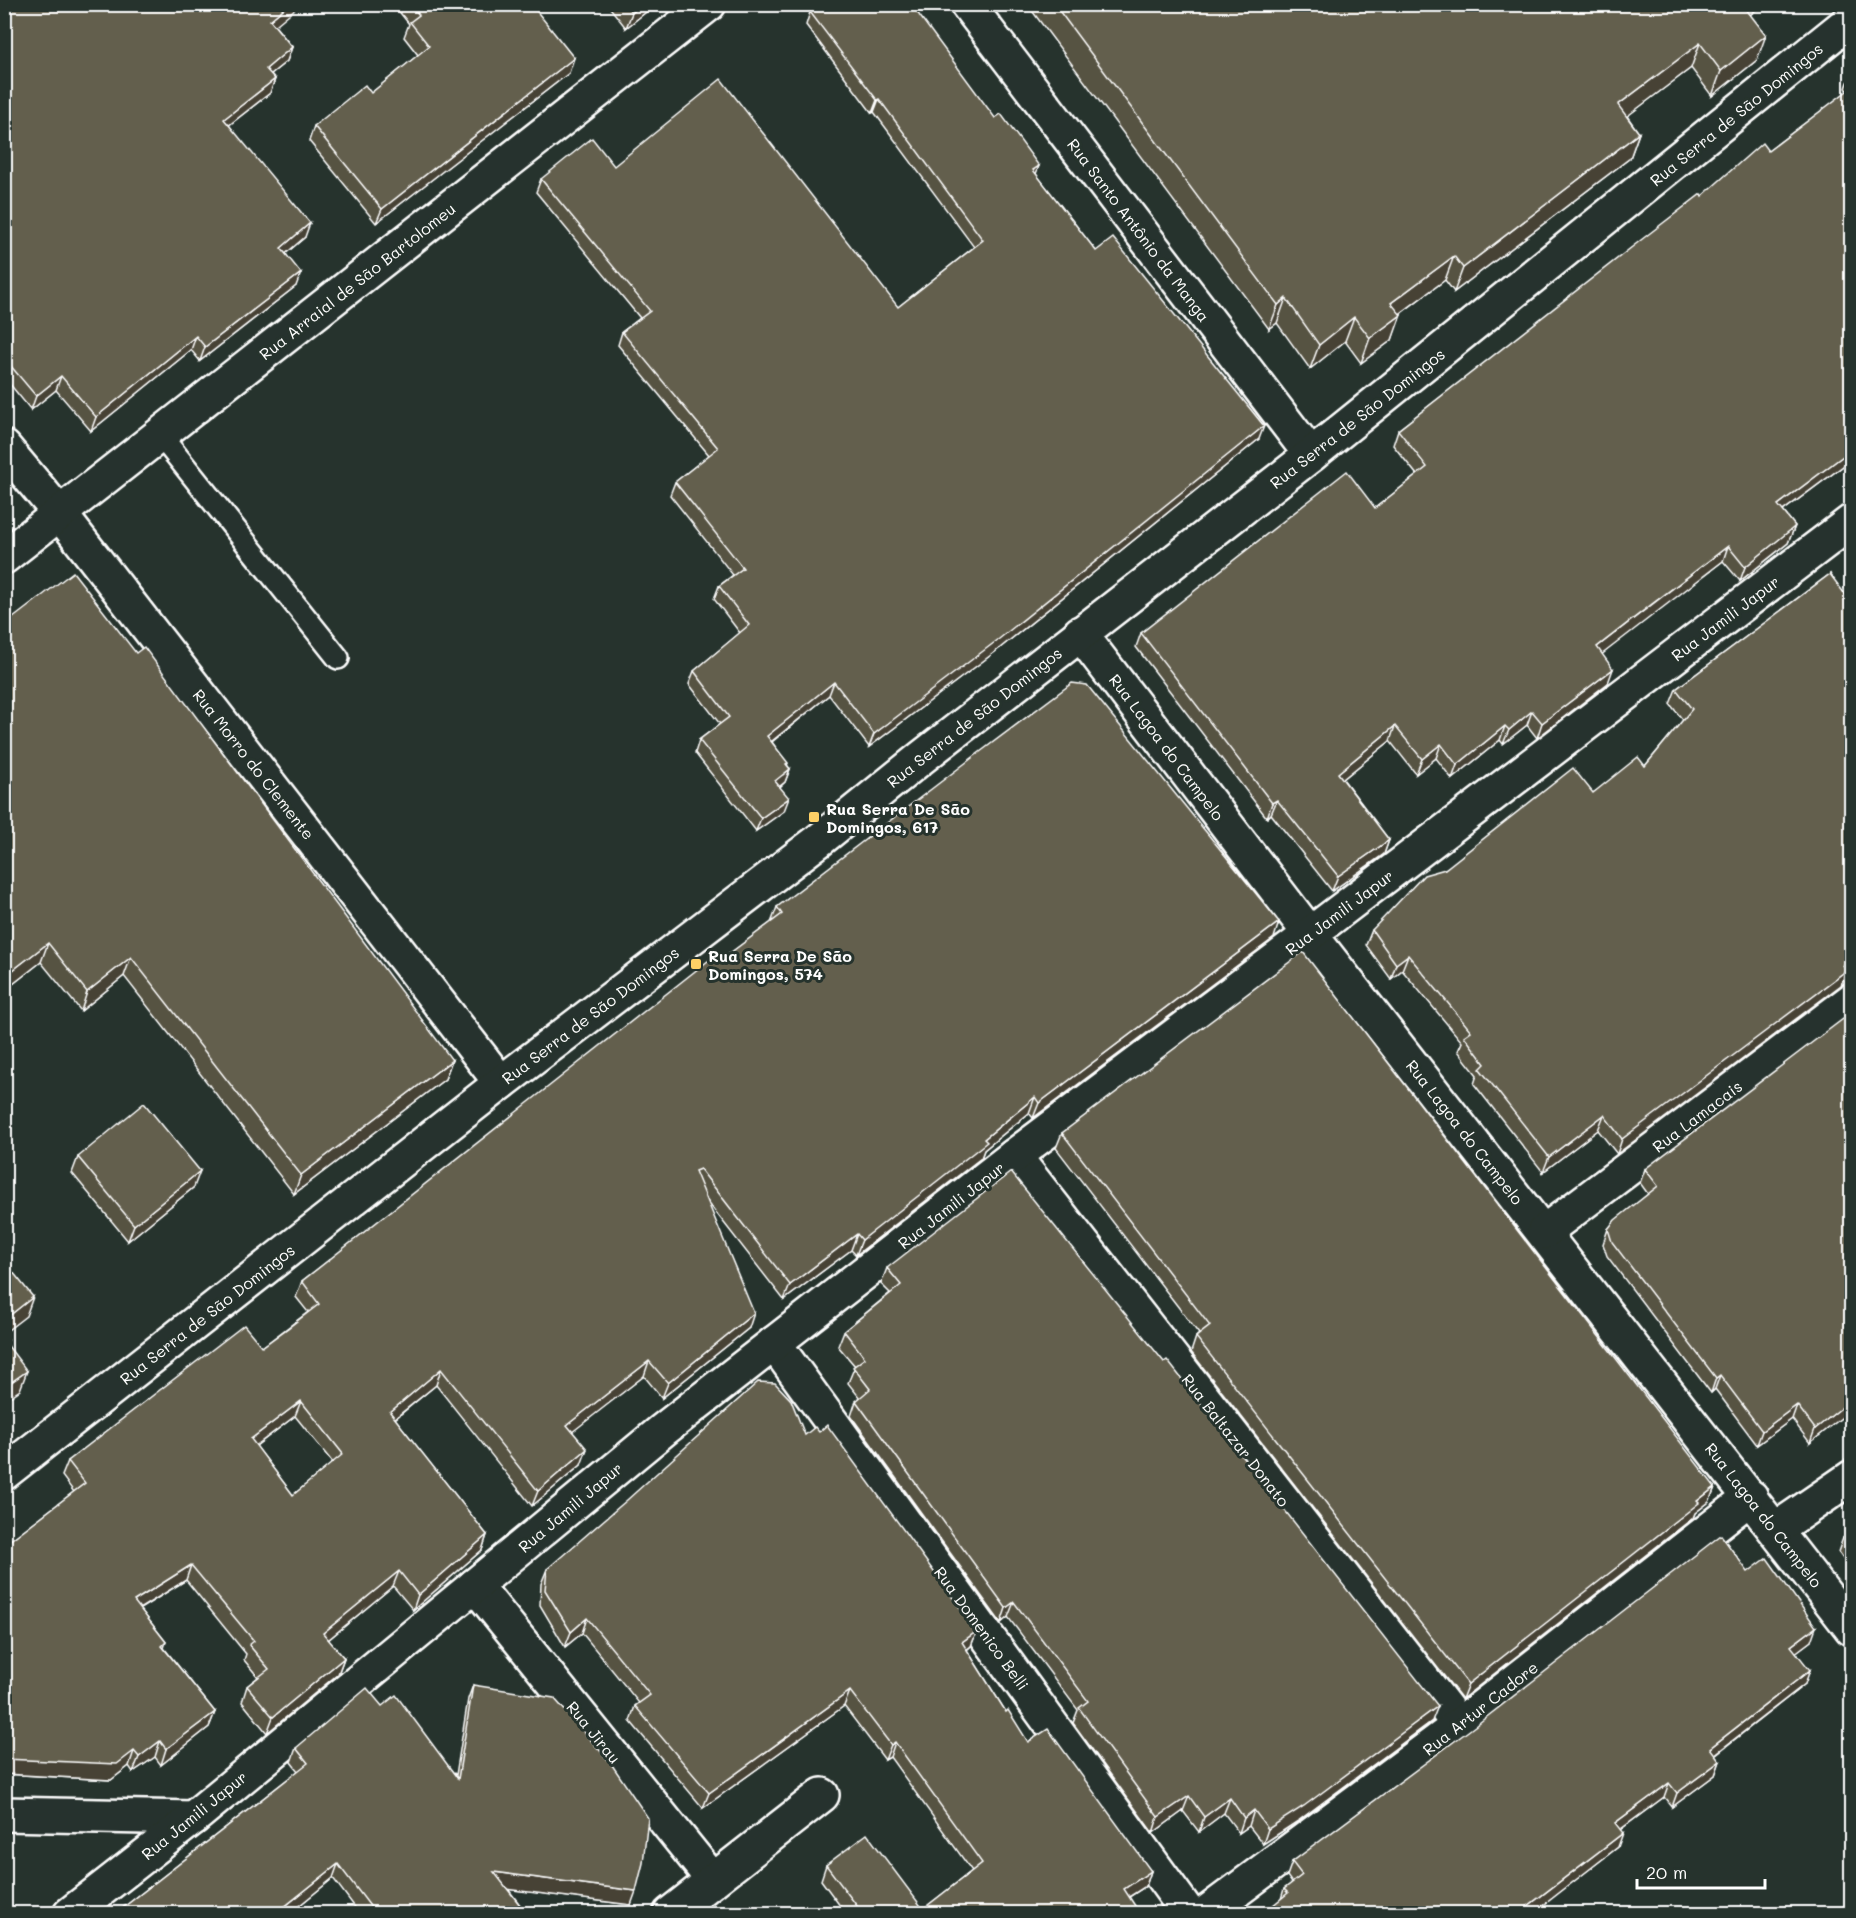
<svg xmlns="http://www.w3.org/2000/svg" width="1856" height="1918" viewBox="0 0 1856 1918" font-family="Mali,sans-serif">
<style>
.lines{fill:none;stroke-linecap:round;stroke-linejoin:round}
.service-casing{stroke:#fff;stroke-width:26}
.minor-casing{stroke:#fff;stroke-width:38}
.service{stroke:#26332d;stroke-width:21}
.minor{stroke:#26332d;stroke-width:33}
.wall{fill:#565242;stroke:#fff;stroke-width:1.5;fill-rule:evenodd}
.shaded-wall{fill:#464236;stroke:#fff;stroke-width:1.5}
.building{fill:#645f4d;stroke:#fff;stroke-width:1.5;fill-rule:evenodd}
.poi-dot{fill:#ffd166;stroke:#26332d;stroke-width:2}
.labels{text-anchor:middle;dominant-baseline:central;stroke-width:6;stroke-linejoin:round;paint-order:stroke}
.street-label{font-size:16px;fill:#fff;stroke:#26332d}
.poi-label{font-size:16px;font-weight:bold;fill:#fff;stroke:#26332d;text-anchor:start}
</style>
<rect width="100%" height="100%" fill="#26332d"/>
<filter id="ink" filterUnits="userSpaceOnUse"><feTurbulence type="fractalNoise" baseFrequency=".0167" numOctaves="2"/><feDisplacementMap in="SourceGraphic" scale="12" xChannelSelector="R" yChannelSelector="G"/><feConvolveMatrix kernelMatrix="1 2 1 2 8 2 1 2 1" color-interpolation-filters="sRGB"/></filter>
<g filter="url(#ink)">
<g class="lines">
<!-- service casing -->
<g class="service-casing">
<polyline id="service" points="160,435 338,658"/>
</g>
<!-- minor casing -->
<g class="minor-casing">
<g id="minor">
<polyline points="967,4 1311,455"/>
<polyline points="4,447 60,514 501,1083"/>
<polyline points="4,557 709,4"/>
<polyline points="1080,633 1310,934 1852,1629"/>
<polyline points="1014,1156 1459,1725"/>
<polyline points="1544,1232 1852,1000"/>
<polyline points="774,1343 1189,1914"/>
<polyline points="4,1473 501,1083 817,842 921,758 1311,455 1852,19"/>
<polyline points="1776,1529 1852,1477"/>
<polyline points="475,1585 713,1880"/>
<polyline points="4,1814 193,1818"/>
<polyline points="70,1914 193,1818 663,1430 1014,1156 1310,934 1852,521"/>
<polyline points="670,1914 822,1795"/>
<polyline points="1205,1914 1459,1725 1751,1497"/>
</g>
</g>
<!-- service -->
<use href="#service" class="service"/>
<!-- minor -->
<use href="#minor" class="minor"/>
</g>
<!-- wall -->
<g class="wall">
<polygon points="393,4 531,4 569,73 376,223 309,141 314,126 371,93 418,55 404,37 409,24"/>
<polygon points="607,4 656,4 626,28"/>
<polygon points="1027,4 1763,4 1750,15 1757,60 1712,96 1691,68 1627,116 1639,133 1630,158 1454,292 1445,280 1400,314 1392,340 1361,363 1345,341 1310,369 1277,323 1269,329"/>
<polygon points="4,5 275,26 292,47 287,61 271,74 275,79 270,93 229,125 305,237 286,253 296,286 200,361 191,350 91,431 56,390 31,410 4,377"/>
<polygon points="810,12 1036,174 1096,251 1259,439 995,652 869,747 829,695 772,742 790,769 785,782 780,787 784,811 756,831 695,753 699,740 720,724 689,684 694,671 740,633 714,599 719,586 733,575 670,495 675,482 709,455 618,345 622,332 640,318 536,192 541,179 614,166 898,307 974,247 874,112 872,113 806,25"/>
<polygon points="1851,74 1851,460 1783,511 1795,526 1788,543 1740,581 1723,561 1647,618 1602,654 1608,683 1537,738 1527,725 1503,744 1500,740 1452,779 1436,758 1416,774 1390,741 1343,779 1389,840 1384,854 1332,891 1271,814 1267,818 1136,647 1141,633 1375,508 1417,475 1393,445 1398,430 1702,196 1768,151 1848,91 1846,88"/>
<polygon points="1830,574 1845,975 1841,985 1617,1154 1598,1130 1543,1172 1474,1084 1477,1075 1458,1051 1462,1042 1402,970 1391,979 1366,945 1372,930 1445,869 1645,766 1683,720 1670,704 1676,689"/>
<polygon points="4,625 452,1060 445,1079 294,1194 124,976 81,1011 41,962 4,991"/>
<path d="M 777,907 L 1274,938 L 1033,1118 L 1029,1113 L 984,1150 L 981,1158 L 856,1255 L 851,1250 L 784,1300 L 707,1201 L 749,1328 L 662,1398 L 644,1376 L 572,1431 L 581,1465 L 532,1506 L 436,1385 L 395,1419 L 487,1535 L 482,1550 L 413,1610 L 393,1586 L 328,1640 L 344,1658 L 338,1674 L 267,1733 L 242,1702 L 247,1686 L 258,1677 L 244,1660 L 246,1654 L 186,1580 L 140,1609 L 166,1642 L 164,1648 L 215,1712 L 209,1727 L 161,1765 L 155,1757 L 133,1772 L 129,1766 L 111,1780 L 4,1774 L 4,1545 L 74,1492 L 62,1476 L 68,1461 L 262,1347 L 308,1312 L 296,1297 L 302,1281 L 722,959 L 771,923 ZM 295,1416 L 333,1463 L 293,1495 L 256,1446 Z"/>
<polygon points="1062,1133 1715,1487 1709,1502 1695,1513 1693,1518 1462,1699 1191,1352 1196,1337 1199,1334 1056,1148"/>
<polygon points="78,1157 194,1187 128,1241 72,1173"/>
<polygon points="1645,1169 1851,1410 1810,1443 1792,1419 1757,1445 1715,1389 1711,1393 1607,1256 1603,1244 1608,1229 1648,1194 1640,1183"/>
<polygon points="887,1268 1432,1721 1298,1821 1263,1844 1249,1826 1239,1833 1224,1813 1199,1832 1183,1811 1153,1833 1073,1723 1078,1710 1008,1617 1001,1623 851,1416 856,1401 860,1398 848,1383 855,1366 838,1346 844,1331 890,1293 881,1284"/>
<polygon points="805,1435 977,1631 971,1646 967,1650 1006,1712 1028,1742 1151,1871 1146,1886 1129,1897 1138,1914 846,1914 821,1880 826,1865 923,1909 972,1871 890,1757 885,1760 844,1706 703,1808 630,1721 635,1706 639,1703 582,1633 565,1647 540,1605 541,1584 547,1569"/>
<polygon points="1851,1532 1851,1570 1838,1552 1843,1538"/>
<polygon points="1748,1572 1811,1641 1796,1652 1805,1684 1715,1755 1720,1761 1715,1775 1672,1807 1664,1797 1620,1830 1618,1847 1533,1912 1281,1899 1284,1889 1292,1883 1287,1876 1292,1862"/>
<polygon points="473,1685 631,1905 508,1889 527,1914 360,1914 333,1878 289,1914 115,1914 298,1771 291,1762 296,1748 382,1706 456,1775 468,1699"/>
</g>
<!-- shaded-wall -->
<g class="shaded-wall">
<polygon points="289,4 301,4 265,34 270,20"/>
<polygon points="642,4 656,4 626,28 632,13"/>
<polygon points="1742,4 1763,4 1733,29"/>
<polygon points="1766,35 1757,60 1712,96 1721,71"/>
<polygon points="1700,43 1691,68 1609,130 1618,105"/>
<polygon points="292,47 287,61 261,82 266,69"/>
<polygon points="574,58 569,73 376,223 382,209"/>
<polygon points="275,79 270,93 219,133 224,119"/>
<polygon points="879,99 874,112 872,113 877,100"/>
<polygon points="1639,133 1630,158 1454,292 1463,268"/>
<polygon points="1039,166 1034,179 1033,170"/>
<polygon points="310,223 305,237 276,262 281,248"/>
<polygon points="1454,256 1445,280 1382,327 1391,303"/>
<polygon points="301,273 296,286 200,361 205,347"/>
<polygon points="1286,298 1277,323 1269,329 1278,305"/>
<polygon points="1401,315 1392,340 1361,363 1370,338"/>
<polygon points="1354,317 1345,341 1310,369 1319,345"/>
<polygon points="196,336 191,350 91,431 96,417"/>
<polygon points="61,376 56,390 31,410 36,396"/>
<polygon points="1264,426 1259,439 995,652 869,747 874,734"/>
<polygon points="1851,450 1851,460 1772,519 1778,505"/>
<polygon points="1795,526 1788,543 1740,581 1745,567"/>
<polygon points="1728,546 1723,561 1592,662 1597,647"/>
<polygon points="1613,669 1608,683 1537,738 1542,723"/>
<polygon points="834,682 829,695 762,749 767,736"/>
<polygon points="1532,711 1527,725 1503,744 1509,730"/>
<polygon points="1395,726 1390,741 1333,787 1338,773"/>
<polygon points="1505,726 1500,740 1452,779 1457,765"/>
<polygon points="1441,744 1436,758 1416,774 1422,759"/>
<polygon points="788,763 784,774 790,769 785,782 770,794 775,781"/>
<polygon points="789,798 784,811 756,831 761,818"/>
<polygon points="1277,800 1271,814 1267,818 1272,803"/>
<polygon points="1389,840 1384,854 1332,891 1338,876"/>
<polygon points="1279,922 1274,938 1033,1118 1039,1103"/>
<polygon points="48,943 41,962 4,991 4,977"/>
<polygon points="1408,955 1402,970 1391,979 1396,964"/>
<polygon points="131,957 124,976 81,1011 87,992"/>
<polygon points="1851,959 1851,970 1845,975 1841,985 1617,1154 1622,1139"/>
<polygon points="9,1029 4,1041 4,1032"/>
<polygon points="452,1060 445,1079 294,1194 301,1175"/>
<polygon points="1035,1097 1029,1113 984,1150 981,1158 856,1255 862,1240"/>
<polygon points="1604,1115 1598,1130 1543,1172 1549,1157"/>
<polygon points="200,1171 194,1187 128,1241 134,1225"/>
<polygon points="857,1234 851,1250 784,1300 790,1285"/>
<polygon points="33,1297 26,1316 4,1333 4,1320"/>
<polygon points="754,1313 749,1328 662,1398 668,1383"/>
<polygon points="649,1361 644,1376 562,1440 567,1425"/>
<polygon points="441,1369 436,1385 384,1427 390,1412"/>
<polygon points="27,1371 20,1390 4,1401 4,1387"/>
<polygon points="1720,1375 1715,1389 1711,1393 1716,1378"/>
<polygon points="1851,1400 1851,1410 1810,1443 1815,1429"/>
<polygon points="301,1401 295,1416 245,1454 251,1439"/>
<polygon points="1797,1405 1792,1419 1757,1445 1762,1431"/>
<polygon points="587,1449 581,1465 532,1506 538,1491"/>
<polygon points="1715,1487 1709,1502 1695,1513 1693,1518 1462,1699 1468,1684"/>
<polygon points="487,1535 482,1550 413,1610 418,1595"/>
<polygon points="191,1565 186,1580 128,1616 134,1601"/>
<polygon points="399,1571 393,1586 317,1649 323,1633"/>
<polygon points="1014,1602 1008,1617 1001,1623 1006,1608"/>
<polygon points="587,1618 582,1633 565,1647 571,1632"/>
<polygon points="1816,1627 1811,1641 1786,1660 1791,1646"/>
<polygon points="977,1631 971,1646 957,1657 962,1642"/>
<polygon points="344,1658 338,1674 267,1733 273,1717"/>
<polygon points="1810,1670 1805,1684 1705,1762 1710,1748"/>
<polygon points="850,1691 844,1706 703,1808 709,1793"/>
<polygon points="1438,1706 1432,1721 1298,1821 1263,1844 1268,1829"/>
<polygon points="215,1712 209,1727 161,1765 166,1749"/>
<polygon points="160,1741 155,1757 133,1772 139,1757"/>
<polygon points="895,1742 890,1757 885,1760 891,1745"/>
<polygon points="134,1751 129,1766 111,1780 4,1774 4,1759"/>
<polygon points="1720,1761 1715,1775 1672,1807 1677,1793"/>
<polygon points="1669,1783 1664,1797 1610,1837 1615,1823"/>
<polygon points="1189,1796 1183,1811 1153,1833 1158,1817"/>
<polygon points="1230,1798 1224,1813 1199,1832 1204,1817"/>
<polygon points="1254,1810 1249,1826 1239,1833 1244,1818"/>
<polygon points="1623,1833 1618,1847 1532,1914 1528,1906"/>
<polygon points="338,1864 333,1878 289,1914 281,1914 283,1908"/>
<polygon points="1151,1871 1146,1886 1118,1904 1124,1889"/>
<polygon points="494,1872 636,1891 631,1905 489,1887"/>
</g>
<!-- building -->
<g class="building">
<polygon points="5,4 289,4 270,20 292,47 266,69 275,79 224,119 310,223 281,248 301,273 205,347 196,336 96,417 61,376 36,396 4,358"/>
<polygon points="411,4 531,4 574,58 382,209 314,126 365,85 371,93 429,46 410,22 419,15"/>
<polygon points="625,4 642,4 632,13"/>
<polygon points="820,4 911,4 995,118 1001,114 1039,166 1033,170 1096,251 1113,238 1264,426 999,639 874,734 834,682 767,736 788,763 786,764 790,769 775,781 789,798 761,818 699,740 729,717 694,671 749,625 719,586 743,568 675,482 718,448 622,332 650,311 541,179 592,138 614,166 721,79 898,307 983,240 879,99 877,100 810,12"/>
<polygon points="1054,4 1742,4 1766,35 1721,71 1700,43 1618,105 1639,133 1463,268 1454,256 1391,303 1401,315 1370,338 1354,317 1319,345 1286,298 1278,305"/>
<polygon points="1851,88 1851,450 1778,505 1795,526 1793,528 1745,567 1728,546 1652,604 1597,647 1613,669 1542,723 1532,711 1509,730 1505,726 1457,765 1441,744 1422,759 1395,726 1338,773 1389,840 1338,876 1277,800 1272,803 1141,633 1347,471 1375,508 1427,467 1398,430 1641,240 1701,194 1702,196 1762,143 1768,151"/>
<polygon points="73,572 136,653 144,647 452,1060 301,1175 131,957 87,992 48,943 4,977 4,625"/>
<polygon points="1830,574 1847,597 1851,593 1851,959 1843,965 1847,970 1622,1139 1604,1115 1549,1157 1480,1069 1485,1064 1464,1036 1471,1031 1408,955 1396,964 1372,930 1424,875 1445,869 1573,768 1593,793 1638,757 1645,766 1692,709 1676,689"/>
<path d="M 1072,683 L 1087,685 L 1279,922 L 1039,1103 L 1035,1097 L 984,1139 L 987,1142 L 862,1240 L 857,1234 L 790,1285 L 700,1169 L 695,1171 L 754,1313 L 668,1383 L 649,1361 L 567,1425 L 587,1449 L 538,1491 L 441,1369 L 390,1412 L 487,1535 L 418,1595 L 399,1571 L 323,1633 L 344,1658 L 273,1717 L 247,1686 L 269,1669 L 249,1645 L 254,1641 L 191,1565 L 134,1601 L 166,1642 L 162,1646 L 215,1712 L 166,1749 L 160,1741 L 139,1757 L 134,1751 L 117,1764 L 4,1759 L 4,1545 L 85,1483 L 68,1461 L 244,1325 L 262,1347 L 288,1328 L 319,1304 L 302,1281 L 718,953 L 722,959 L 782,914 L 777,907 L 972,758 ZM 301,1401 L 343,1454 L 293,1495 L 251,1439 Z"/>
<polygon points="1303,952 1715,1487 1697,1501 1699,1503 1468,1684 1196,1337 1210,1326 1062,1133"/>
<polygon points="1851,1013 1851,1400 1815,1429 1797,1405 1762,1431 1720,1375 1716,1378 1612,1242 1608,1229 1615,1220 1658,1186 1645,1169"/>
<polygon points="4,1023 9,1029 4,1032"/>
<polygon points="144,1103 200,1171 134,1225 78,1157"/>
<polygon points="1011,1172 1164,1362 1167,1360 1438,1706 1304,1806 1268,1829 1254,1810 1244,1818 1230,1798 1204,1817 1189,1796 1158,1817 1079,1708 1088,1701 1014,1602 1006,1608 856,1401 870,1389 853,1367 865,1358 844,1331 901,1285 887,1268"/>
<polygon points="4,1261 33,1297 4,1320"/>
<polygon points="4,1335 8,1340 5,1342 27,1371 4,1387"/>
<polygon points="758,1382 775,1383 791,1400 805,1435 815,1427 819,1432 827,1425 977,1631 962,1642 1006,1712 1008,1710 1028,1742 1048,1729 1151,1871 1124,1889 1139,1912 1137,1914 863,1914 826,1865 867,1834 923,1909 982,1863 895,1742 891,1745 850,1691 709,1793 635,1706 650,1695 587,1618 571,1632 545,1590 547,1569 627,1500"/>
<polygon points="1851,1532 1851,1549 1843,1538"/>
<polygon points="1721,1535 1748,1572 1767,1558 1816,1627 1791,1646 1810,1670 1710,1748 1720,1761 1677,1793 1669,1783 1615,1823 1623,1833 1528,1906 1534,1914 1262,1914 1288,1893 1284,1889 1302,1875 1292,1862 1475,1726"/>
<polygon points="473,1685 554,1698 610,1762 648,1818 643,1863 636,1891 494,1872 527,1914 376,1914 338,1864 283,1908 287,1914 115,1914 308,1763 296,1748 367,1688 382,1706 396,1695 458,1779"/>
</g>
</g>
<!-- markers -->
<g class="poi-dot">
<rect x="808" y="811" width="12" height="12" rx="3"/>
<rect x="690" y="958" width="12" height="12" rx="3"/>
</g>
<g class="labels">
<!-- street labels -->
<g class="street-label">
<text transform="translate(1736 114) rotate(-39)">Rua Serra de São Domingos</text>
<text transform="translate(1139 230) rotate(53)">Rua Santo Antônio da Manga</text>
<text transform="translate(357 281) rotate(-38)">Rua Arraial de São Bartolomeu</text>
<text transform="translate(1357 418) rotate(-38)">Rua Serra de São Domingos</text>
<text transform="translate(1725 618) rotate(-37)">Rua Jamili Japur</text>
<text transform="translate(974 717) rotate(-38)">Rua Serra de São Domingos</text>
<text transform="translate(1167 747) rotate(53)">Rua Lagoa do Campelo</text>
<text transform="translate(254 764) rotate(52)">Rua Morro do Clemente</text>
<text transform="translate(1339 912) rotate(-37)">Rua Jamili Japur</text>
<text transform="translate(590 1015) rotate(-37)">Rua Serra de São Domingos</text>
<text transform="translate(1697 1116) rotate(-37)">Rua Lamacais</text>
<text transform="translate(1465 1132) rotate(52)">Rua Lagoa do Campelo</text>
<text transform="translate(951 1205) rotate(-38)">Rua Jamili Japur</text>
<text transform="translate(207 1314) rotate(-38)">Rua Serra de São Domingos</text>
<text transform="translate(1236 1440) rotate(52)">Rua Baltazar Donato</text>
<text transform="translate(570 1507) rotate(-40)">Rua Jamili Japur</text>
<text transform="translate(1764 1515) rotate(52)">Rua Lagoa do Campelo</text>
<text transform="translate(982 1628) rotate(54)">Rua Domenico Belli</text>
<text transform="translate(1480 1708) rotate(-38)">Rua Artur Cadore</text>
<text transform="translate(594 1732) rotate(51)">Rua Jirau</text>
<text transform="translate(194 1815) rotate(-39)">Rua Jamili Japur</text>
</g>
<!-- poi labels -->
<g class="poi-label">
<text x="826" y="808">Rua Serra De São<tspan x="826" dy="18">Domingos, 617</tspan></text>
<text x="708" y="955">Rua Serra De São<tspan x="708" dy="18">Domingos, 574</tspan></text>
</g>
</g>
<!-- margin -->
<rect width="1856" height="1918" fill="none" stroke="#26332d" stroke-width="24"/>
<rect x="12" y="12" width="1832" height="1894" fill="none" stroke="#fff" stroke-width="2" filter="url(#ink)"/>
<!-- scale -->
<path d="M1637 1879v9h128v-9" fill="none" stroke="#ffffff" stroke-width="3"/>
<text x="1646" y="1879" font-size="18" fill="#ffffff" stroke="#26332d" stroke-width="4.5" paint-order="stroke">20 m</text>
</svg>
